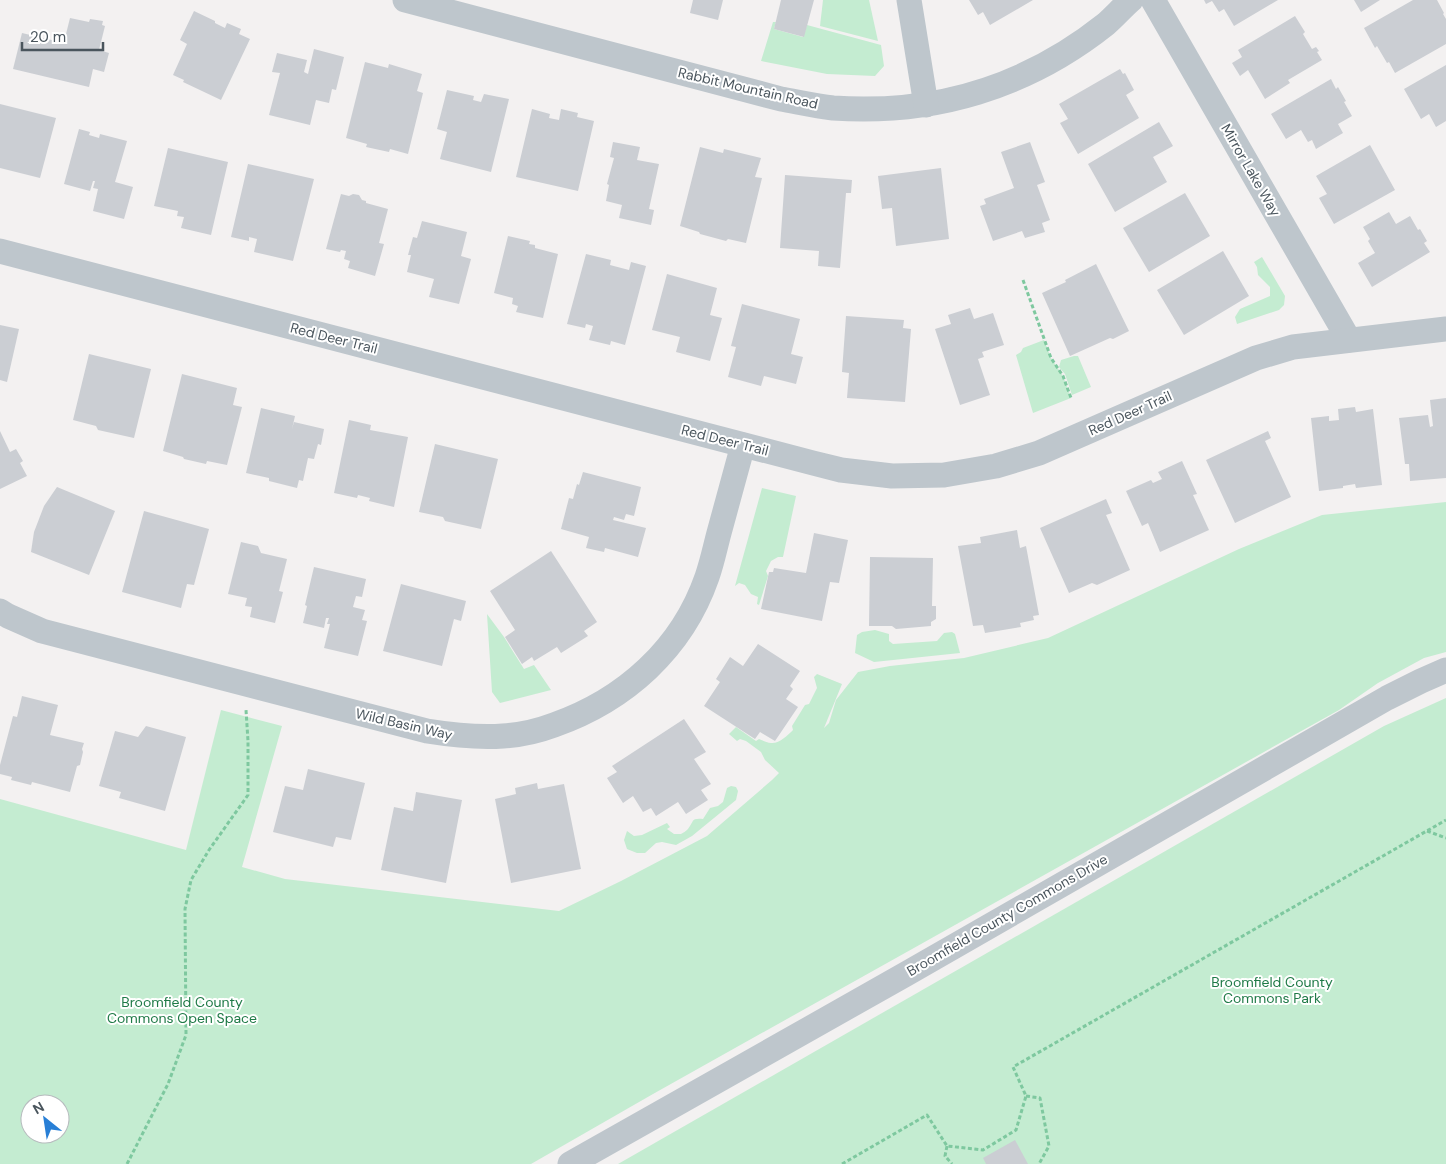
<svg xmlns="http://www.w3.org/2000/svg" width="1446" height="1164" viewBox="0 0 1446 1164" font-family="'DM Sans',sans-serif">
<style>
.green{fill:#c4ecd1;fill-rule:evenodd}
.building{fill:#cbced3}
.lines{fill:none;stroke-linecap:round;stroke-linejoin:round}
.path{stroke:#7ec89f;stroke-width:3;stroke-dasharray:4 2.5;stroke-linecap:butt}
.street{stroke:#bec6cc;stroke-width:25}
.labels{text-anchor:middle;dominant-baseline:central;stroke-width:4;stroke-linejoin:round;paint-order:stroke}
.street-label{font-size:14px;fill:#4a555d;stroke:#fff}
.park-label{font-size:14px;fill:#1f7a47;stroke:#fff}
</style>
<rect width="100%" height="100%" fill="#f3f1f1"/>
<!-- green -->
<g class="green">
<polygon points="823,0 869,0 878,41 820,26"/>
<polygon points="773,22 776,22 774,29 803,37 807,25 881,45 884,66 875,76 827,74 761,61"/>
<polygon points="1262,257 1285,296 1284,305 1279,310 1237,324 1235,317 1240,309 1270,296 1270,287 1258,275 1257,267 1254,262"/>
<polygon points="1044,340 1051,358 1063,376 1071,398 1033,413 1016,355 1021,352 1023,348"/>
<polygon points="1074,356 1078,356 1091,387 1072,395 1065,374 1059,367 1061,360"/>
<polygon points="762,488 796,496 783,557 778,557 771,561 766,571 768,576 759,605 757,604 758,597 751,594 745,585 739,583 735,586"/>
<path d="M 1446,502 L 1446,652 L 1424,658 L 1378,683 L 1339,710 L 653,1094 L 531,1164 L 0,1164 L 0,799 L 186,850 L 221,710 L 282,726 L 242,867 L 285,879 L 559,911 L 621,881 L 707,836 L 772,780 L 779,773 L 765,760 L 761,752 L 746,741 L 740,739 L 737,741 L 729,734 L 736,727 L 756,741 L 759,739 C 762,740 767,743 771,743 C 779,744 788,735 793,730 L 792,726 L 805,705 L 809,704 L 817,688 L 814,677 L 817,674 L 842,684 L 824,728 L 829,723 L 836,700 L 858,672 L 890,666 L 964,658 L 1048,638 L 1239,549 L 1322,515 ZM 30,1104 L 60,1104 L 60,1134 L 30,1134 Z"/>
<polygon points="487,614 504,637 524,669 534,665 551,690 500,703 492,692"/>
<polygon points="875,630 889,634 889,641 893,644 937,641 944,633 952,632 955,634 960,653 874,662 855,653 857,635 862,632"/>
<polygon points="1446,698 1446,1164 618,1164 1384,726"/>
<path d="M 731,786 L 736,787 L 738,791 L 736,800 L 692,836 L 676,845 L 662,842 L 656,843 L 645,853 L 637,853 L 627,849 L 624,840 L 627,831 L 634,836 L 642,835 L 667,823 L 670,827 L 667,829 L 674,834 L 681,834 C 683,833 686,831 688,829 C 694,821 691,818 703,819 L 710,808 L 718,806 L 723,802 L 727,788 Z"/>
</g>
<!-- building -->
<g class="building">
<polygon points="693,0 723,0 718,20 690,13"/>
<polygon points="781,0 814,0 804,37 774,29"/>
<polygon points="969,0 1033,0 990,25 983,12 978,15"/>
<polygon points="1204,0 1278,0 1234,26 1224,9 1219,12 1212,1 1206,4"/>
<polygon points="1354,0 1380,0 1361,12"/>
<polygon points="1413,0 1437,0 1444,13 1443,14 1446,19 1446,44 1395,73 1389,62 1387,63 1377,46 1375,48 1364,28"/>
<polygon points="194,11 215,21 215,23 225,28 227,23 241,29 239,34 250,39 221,100 183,82 184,80 173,75 187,44 180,40"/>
<polygon points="1295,16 1305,32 1303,34 1312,49 1316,47 1319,51 1317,52 1322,60 1288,80 1290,83 1265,99 1248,70 1240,76 1232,63 1242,57 1238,50"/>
<polygon points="70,18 89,22 90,19 103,21 102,25 105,26 99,50 109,53 104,72 93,69 89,87 13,69 22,33 56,41 58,36 65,38"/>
<polygon points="314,49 344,57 336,90 332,89 329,103 316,100 310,125 269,115 280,73 272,72 277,53 307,60 304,72 308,74"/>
<polygon points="365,62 388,68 389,64 422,74 417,91 423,93 408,154 390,149 389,152 366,147 367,144 346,138"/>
<polygon points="1446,65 1446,121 1436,127 1429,114 1421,119 1404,89"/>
<polygon points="1120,69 1123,74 1125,73 1134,90 1126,95 1139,118 1078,154 1060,123 1068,119 1059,104"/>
<polygon points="1331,79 1336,89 1338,87 1346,101 1344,102 1352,116 1338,124 1343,133 1316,149 1312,140 1308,142 1301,130 1286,139 1271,114"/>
<polygon points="447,90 474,96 473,100 481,102 484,94 509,99 491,172 440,159 447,132 437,129"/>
<polygon points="0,104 56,118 40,178 0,168"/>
<polygon points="532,109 550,114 549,118 559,120 561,109 578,113 577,117 594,121 578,191 516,177"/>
<polygon points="1159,122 1173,146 1153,157 1167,182 1115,212 1088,164"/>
<polygon points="79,129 90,132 89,135 99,138 100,134 127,141 115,182 133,187 124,219 93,211 98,189 93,188 95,181 93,181 90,191 64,184"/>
<polygon points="613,142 640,147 637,160 659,164 649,209 654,210 651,225 619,218 622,205 606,201 609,185 607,184 614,158 610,157"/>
<polygon points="1030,142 1045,182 1037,185 1050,220 1042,223 1045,232 1025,238 1022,231 993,241 980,206 986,204 984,199 1014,188 1001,152"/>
<polygon points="1370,145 1395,190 1334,224 1319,198 1327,194 1316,176"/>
<polygon points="700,147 723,153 724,149 761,158 755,177 762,178 746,243 728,239 726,241 700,234 699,232 680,226"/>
<polygon points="168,148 228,162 211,235 181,228 184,217 177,216 178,211 154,206"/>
<polygon points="248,164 314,179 293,261 254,252 257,239 249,237 249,241 231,237"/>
<polygon points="941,168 949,239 896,246 892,208 882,209 878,176"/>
<polygon points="785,175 852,180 851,193 846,193 840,268 818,266 819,251 780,248"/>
<polygon points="1185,193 1210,236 1149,272 1123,228"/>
<polygon points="341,194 349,196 353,194 359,195 362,200 366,201 366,203 388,209 379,243 384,244 375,276 348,268 350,261 344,259 346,251 341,250 340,252 326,249"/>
<polygon points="1389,212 1396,224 1410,216 1418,230 1420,229 1427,241 1424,243 1430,252 1372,287 1358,263 1375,253 1368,241 1370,239 1363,227"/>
<polygon points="422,221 467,232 461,256 471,259 459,304 429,297 434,279 407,272 411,255 408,255 413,237 417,238"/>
<polygon points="508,236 530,241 529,244 535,245 535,248 558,254 543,318 516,312 518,306 512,304 513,298 494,293"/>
<polygon points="1223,251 1249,296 1184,335 1157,290"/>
<polygon points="586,254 611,260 610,265 629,270 631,262 646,266 625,345 611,341 610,345 589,340 593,326 586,324 585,328 567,324"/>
<polygon points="1096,264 1129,331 1113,339 1110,338 1070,356 1042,293 1066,282 1065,280"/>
<polygon points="667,274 717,288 710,315 722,318 710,361 676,352 680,337 652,330"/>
<polygon points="742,304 800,319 791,354 803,357 796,384 764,376 761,386 728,377 736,347 731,346"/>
<polygon points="970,308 974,319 993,313 1004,345 982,352 984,357 978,359 990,395 960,405 935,329 951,324 948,315"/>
<polygon points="846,316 904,320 903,328 911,329 905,402 847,398 849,373 842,372"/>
<polygon points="0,325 19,329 7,382 0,380"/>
<polygon points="89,354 151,369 134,438 98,430 96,426 73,420"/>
<polygon points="182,374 237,388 233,405 242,407 227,465 207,461 206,464 184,459 183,457 163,451"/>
<polygon points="1446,398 1446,478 1410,481 1409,464 1405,464 1399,418 1428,415 1430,427 1433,426 1430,400"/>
<polygon points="1355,407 1356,412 1373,409 1382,485 1356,488 1355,484 1343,486 1343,488 1319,491 1311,418 1329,416 1329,421 1339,420 1338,409"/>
<polygon points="261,408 295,416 292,429 294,422 324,429 321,445 318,444 314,459 308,458 303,481 299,480 297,488 269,481 269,478 246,473"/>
<polygon points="349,420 371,425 370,430 408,437 394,507 369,501 370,498 358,495 357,498 334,493"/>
<polygon points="0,431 10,452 16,449 23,461 20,463 27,476 0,489"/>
<polygon points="1268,431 1271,438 1265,441 1291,497 1235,523 1206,460"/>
<polygon points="435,444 498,459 481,529 445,521 443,517 419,512"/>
<polygon points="1182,461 1197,494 1193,495 1209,530 1160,552 1148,523 1142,526 1126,491 1151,480 1153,483 1162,479 1158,472"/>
<polygon points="583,472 641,487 634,516 626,514 624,520 614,517 613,520 646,528 638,557 605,548 604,552 586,548 589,537 561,529 569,498 573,499 577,484 579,485"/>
<polygon points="57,487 115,511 89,575 31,552 34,532 44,506"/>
<polygon points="1106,499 1112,513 1106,515 1130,570 1097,585 1092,583 1069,593 1040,528"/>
<polygon points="144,511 209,529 194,585 187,584 181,608 122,592"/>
<polygon points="1017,530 1020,548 1026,546 1039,615 1033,616 1034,620 1020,623 1021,627 985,633 983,625 973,626 958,546 981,543 980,537"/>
<polygon points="814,533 848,540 839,583 830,582 822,621 761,609 769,572 773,572 774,568 806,573"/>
<polygon points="241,542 258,546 261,553 287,559 279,591 283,592 275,623 250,617 252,607 245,606 247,598 228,594"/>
<polygon points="551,551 597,622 584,631 588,636 561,653 557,647 534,661 532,657 522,664 505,637 515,630 490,591"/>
<polygon points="870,557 933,558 932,606 936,606 936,619 931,622 931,626 896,629 892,626 869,626"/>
<polygon points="314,567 366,579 362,597 356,596 353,607 365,610 362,620 367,621 358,656 324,648 330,624 327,624 329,618 326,618 324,628 303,623 307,606 305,605"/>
<polygon points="401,584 466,601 461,621 454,619 442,666 383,651"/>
<polygon points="758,644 800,671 790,686 793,689 786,699 798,707 775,741 760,732 755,739 704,706 720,682 716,679 730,657 743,666"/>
<polygon points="22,696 58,705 50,735 84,743 82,749 83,752 80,765 77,766 70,792 32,782 31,785 11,780 12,777 0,774 0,765 13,716 17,717"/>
<polygon points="684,719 706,752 694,759 711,784 701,790 708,800 686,814 678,802 656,816 651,808 643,812 633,796 623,803 607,778 617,772 612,766"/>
<polygon points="146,726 186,737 165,811 119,798 121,792 99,786 115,731 138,737"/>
<polygon points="308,769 365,783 351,840 336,837 333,847 273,832 285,786 303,790"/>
<polygon points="537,783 538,789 564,784 581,869 511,883 495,799 516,794 515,788"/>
<polygon points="416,792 462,800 446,883 381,870 394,807 413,811"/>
<polygon points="1015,1140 1028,1164 986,1164 983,1158"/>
</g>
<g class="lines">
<!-- path -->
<g class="path">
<polyline points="1023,280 1051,358 1063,376 1071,398"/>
<polyline points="1427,831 1446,838"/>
<polyline points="1026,1096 1040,1098 1049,1146 1039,1164"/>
<polyline points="947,1146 945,1156 952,1164"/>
<polyline points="127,1164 168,1084 186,1035 185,909 191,880 209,850 248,795 248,741 246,710"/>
<polyline points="842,1164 927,1115 947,1146 983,1150 1016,1130 1026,1096 1013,1067 1446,820"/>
</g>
<!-- street -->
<g class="street">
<path d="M 405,0 L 781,99 C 798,102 816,106 833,108 C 934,115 1027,87 1106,24 C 1115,16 1122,8 1131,0"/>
<polyline points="909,0 926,105"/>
<polyline points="1153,0 1349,340"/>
<polyline points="0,251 813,463 841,470 892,476 944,475 996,466 1039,453 1256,358 1293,347 1446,329"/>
<path d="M 0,611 L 8,616 L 42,631 L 427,731 C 452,735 477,738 503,736 C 520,735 538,731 554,725 C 625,700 682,649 707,577 C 712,563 715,548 719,533 C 727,504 735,474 743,445"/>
<polyline points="570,1164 906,974 1387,698 1421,681 1446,670"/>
</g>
</g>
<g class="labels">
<!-- street labels -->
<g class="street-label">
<text transform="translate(748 88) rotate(13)">Rabbit Mountain Road</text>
<text transform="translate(1251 170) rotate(60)">Mirror Lake Way</text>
<text transform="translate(334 338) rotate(14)">Red Deer Trail</text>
<text transform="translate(1130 413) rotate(-24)">Red Deer Trail</text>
<text transform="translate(725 440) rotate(14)">Red Deer Trail</text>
<text transform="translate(404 724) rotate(13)">Wild Basin Way</text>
<text transform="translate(1007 915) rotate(-30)">Broomfield County Commons Drive</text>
</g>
<!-- park labels -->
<g class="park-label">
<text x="1272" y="982">Broomfield County<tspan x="1272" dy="16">Commons Park</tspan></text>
<text x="182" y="1002">Broomfield County<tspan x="182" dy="16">Commons Open Space</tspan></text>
</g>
</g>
<!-- north arrow -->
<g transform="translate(45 1119) rotate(330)"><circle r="24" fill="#ffffff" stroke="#b7bbbe"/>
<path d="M0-4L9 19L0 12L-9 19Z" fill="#287fd6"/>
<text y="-8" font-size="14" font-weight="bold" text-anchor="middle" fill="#4a555d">N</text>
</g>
<!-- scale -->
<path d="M22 42v8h81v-8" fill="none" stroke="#4a555d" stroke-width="2.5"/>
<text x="30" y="42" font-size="15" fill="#4a555d" stroke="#ffffff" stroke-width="4" paint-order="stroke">20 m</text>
</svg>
